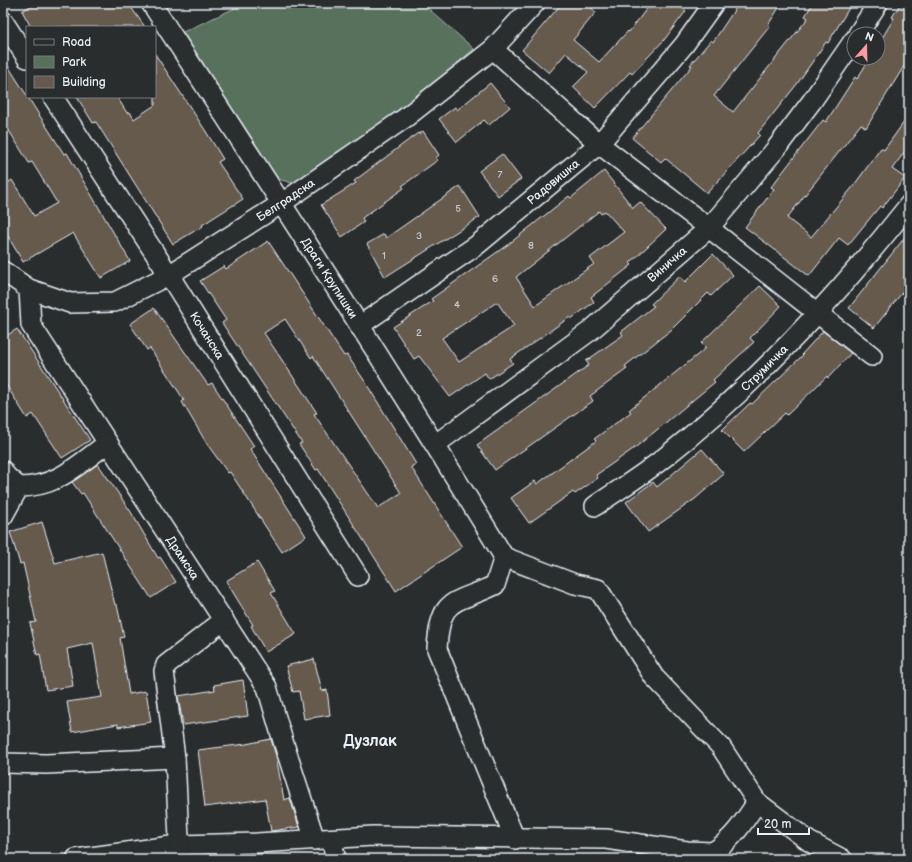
<svg xmlns="http://www.w3.org/2000/svg" width="912" height="862" viewBox="0 0 912 862" font-family="'Balsamiq Sans',sans-serif">
<style>
.green{fill:#58715d;stroke:#a0b1aa}
.building{fill:#665a4e;stroke:#e8f1f8;fill-rule:evenodd}
.lines{fill:none;stroke-linecap:round;stroke-linejoin:round}
.minor-casing{stroke:#e8f1f8;stroke-width:22}
.minor{stroke:#2a2d2e;stroke-width:19}
.labels{text-anchor:middle;dominant-baseline:central;stroke-width:3;stroke-linejoin:round;paint-order:stroke}
.number-label{font-size:10px;fill:#c8cbce}
.street-label{font-size:12px;fill:#e8f1f8;stroke:#2a2d2e}
.district-label{font-size:16px;font-weight:bold;fill:#e8f1f8;stroke:#2a2d2e}
</style>
<rect width="100%" height="100%" fill="#2a2d2e"/>
<filter id="ink" filterUnits="userSpaceOnUse"><feTurbulence type="fractalNoise" baseFrequency=".025" numOctaves="2"/><feDisplacementMap in="SourceGraphic" scale="8" xChannelSelector="R" yChannelSelector="G"/><feConvolveMatrix kernelMatrix="1 2 1 2 8 2 1 2 1" color-interpolation-filters="sRGB"/></filter>
<g filter="url(#ink)">
<!-- green -->
<polygon class="green" points="246,3 422,3 474,49 400,112 306,177 292,183 278,179 183,32"/>
<!-- building -->
<g class="building">
<polygon points="35,3 128,3 145,27 31,27 22,11"/>
<polygon points="562,3 586,3 596,12 573,40 599,62 628,31 629,32 651,3 675,3 686,11 664,40 632,74 630,72 595,108 573,87 588,72 566,53 549,73 522,50"/>
<polygon points="739,3 782,3 768,25 770,26 714,96 733,112 808,18 805,16 813,3 852,3 828,43 826,42 797,84 758,133 760,135 707,193 665,158 661,162 632,138 692,66 690,65 711,40 713,42"/>
<polygon points="901,3 909,3 909,58 866,128 861,124 787,218 811,237 852,188 881,148 884,150 909,115 909,146 892,169 905,178 882,208 880,206 848,245 839,238 809,276 745,227 774,189 771,187 823,120 826,122 855,77 857,79 870,58 878,58 878,45 894,18 892,17"/>
<polygon points="155,54 205,130 223,159 218,162 243,199 202,225 203,226 173,244 96,122 93,123 77,97 117,97 127,113 130,112 134,119 155,105"/>
<polygon points="3,58 64,154 67,153 130,261 101,278 73,233 23,262 3,228 3,186 12,180 34,216 57,203 32,162 29,163 3,121"/>
<polygon points="490,83 510,107 489,125 484,120 457,142 439,119 455,107 457,110"/>
<polygon points="423,131 439,155 436,158 438,160 402,186 404,188 362,218 364,222 342,237 321,205 356,183 354,181 418,133 419,134"/>
<polygon points="502,154 521,179 498,196 479,171"/>
<path d="M 604,171 L 633,208 L 640,202 L 666,229 L 630,263 L 632,265 L 591,297 L 594,302 L 571,319 L 570,317 L 510,359 L 513,363 L 489,379 L 485,373 L 450,397 L 419,356 L 414,359 L 393,327 L 433,301 L 431,299 L 510,243 L 569,196 L 571,198 ZM 599,211 L 601,214 L 605,211 L 624,232 L 590,258 L 594,264 L 535,306 L 516,277 ZM 497,302 L 514,326 L 459,362 L 442,338 Z"/>
<polygon points="460,186 480,217 385,277 367,244 384,234 386,238"/>
<polygon points="909,232 909,284 874,328 849,308"/>
<path d="M 268,241 L 344,356 L 347,355 L 364,380 L 416,464 L 411,467 L 462,547 L 396,591 L 318,469 L 316,470 L 299,444 L 302,443 L 222,323 L 226,320 L 200,281 L 224,266 L 226,269 ZM 285,319 L 311,358 L 313,356 L 401,493 L 378,508 L 314,414 L 317,413 L 264,333 Z"/>
<polygon points="713,254 733,275 711,296 708,293 671,330 625,366 627,369 590,396 593,401 495,470 477,445 589,365 586,361 623,335 621,332 654,306 651,304 680,276 685,282"/>
<polygon points="760,286 781,306 750,338 754,342 713,380 715,382 636,447 596,475 598,478 575,494 573,492 529,523 511,498 535,481 537,484 596,441 594,439 631,412 629,410 706,348 701,343"/>
<polygon points="154,308 208,385 212,383 254,446 250,449 306,536 282,552 230,472 228,473 207,444 182,402 184,400 150,348 147,350 130,324"/>
<polygon points="17,329 90,440 62,458 33,414 27,418 3,380 3,338"/>
<polygon points="823,331 851,353 828,378 827,376 787,415 785,413 744,452 722,430 750,403 752,404 803,355 802,354"/>
<polygon points="702,449 724,474 695,499 648,532 626,502 653,482 657,487"/>
<polygon points="98,464 131,512 158,558 160,557 176,582 151,598 83,493 81,494 72,482"/>
<polygon points="42,522 55,563 102,552 115,605 117,605 124,637 120,638 129,694 146,691 151,722 118,727 118,724 72,732 67,702 102,697 93,643 67,649 73,686 46,690 40,654 37,655 30,623 36,622 23,563 20,564 10,532"/>
<polygon points="257,562 275,591 271,593 296,634 266,652 251,626 253,625 226,581"/>
<polygon points="314,659 322,691 327,690 330,715 304,719 299,691 293,692 286,666"/>
<polygon points="243,680 248,716 183,725 178,696 215,690 214,685"/>
<polygon points="271,739 276,756 284,800 290,798 299,827 271,831 265,799 205,807 198,750 246,744"/>
</g>
<g class="lines">
<!-- minor casing -->
<g class="minor-casing">
<g id="minor">
<path id="s1" d="M 151,3 C 271,186 390,370 504,557"/>
<polyline points="3,21 27,58"/>
<polyline points="858,34 878,3"/>
<polyline points="493,49 599,144 709,228 872,356"/>
<path id="s2" d="M 53,97 L 169,275 L 358,576"/>
<path id="s3" d="M 3,271 L 29,289 L 70,303 L 115,302 L 169,275 L 282,203 L 405,118 L 493,49 L 535,3"/>
<path id="s4" d="M 29,289 L 31,325 L 267,687 L 283,741 L 315,840"/>
<path id="s5" d="M 359,326 L 477,245 L 599,144 L 684,45 L 714,3"/>
<path id="s6" d="M 436,444 L 590,331 L 709,228 L 775,150 L 812,101 L 854,40"/>
<path d="M 3,471 L 6,476 L 19,487 C 58,487 78,464 108,443"/>
<path id="s7" d="M 595,506 C 618,490 643,475 665,457 C 756,385 837,296 909,205"/>
<polyline points="3,516 19,487"/>
<polyline points="504,557 575,584 598,589 654,677 721,747 757,802 810,842 842,859"/>
<path d="M 504,557 L 495,585 C 453,605 440,596 437,649 L 515,839"/>
<polyline points="3,763 46,764 175,758"/>
<polyline points="331,839 336,859"/>
<path d="M 713,852 C 733,839 744,822 757,802"/>
<polyline points="76,859 178,845 257,843 373,836 606,839 687,851 713,852 716,859"/>
<polyline points="180,859 175,758 164,671 166,665 224,620"/>
</g>
</g>
<!-- minor -->
<use href="#minor" class="minor"/>
</g>
</g>
<g class="labels">
<!-- number labels -->
<g class="number-label">
<text x="500" y="175">7</text>
<text x="458" y="209">5</text>
<text x="419" y="236">3</text>
<text x="531" y="246">8</text>
<text x="384" y="256">1</text>
<text x="495" y="279">6</text>
<text x="457" y="305">4</text>
<text x="419" y="333">2</text>
</g>
<!-- street labels -->
<g class="street-label">
<text stroke="none"><textPath href="#s5" startOffset="242">Радовишка</textPath></text>
<text stroke="none"><textPath href="#s3" startOffset="319">Белградска</textPath></text>
<text stroke="none"><textPath href="#s6" startOffset="293">Виничка</textPath></text>
<text stroke="none"><textPath href="#s1" startOffset="328">Драги Крупишки</textPath></text>
<text stroke="none"><textPath href="#s2" startOffset="284">Кочанска</textPath></text>
<text stroke="none"><textPath href="#s7" startOffset="219">Струмичка</textPath></text>
<text stroke="none"><textPath href="#s4" startOffset="314">Драмска</textPath></text>
</g>
<!-- district labels -->
<g class="district-label">
<text x="370" y="741">Дузлак</text>
</g>
</g>
<!-- margin -->
<rect width="912" height="862" fill="none" stroke="#2a2d2e" stroke-width="16"/>
<rect x="8" y="8" width="896" height="846" fill="none" stroke="#e8f1f8" stroke-width="1.5" filter="url(#ink)"/>
<!-- legend -->
<rect x="26" y="26" width="130" height="72" fill="#2a2d2e" stroke="#767b7f"/>
<rect x="34" y="39" width="20" height="6" fill="#2a2d2e" stroke="#767b7f"/>
<text x="62" y="46" font-size="12" fill="#e8f1f8">Road</text>
<rect x="34" y="56" width="20" height="12" fill="#58715d" stroke="#767b7f"/>
<text x="62" y="66" font-size="12" fill="#e8f1f8">Park</text>
<rect x="34" y="76" width="20" height="12" fill="#665a4e" stroke="#767b7f"/>
<text x="62" y="86" font-size="12" fill="#e8f1f8">Building</text>
<!-- north arrow -->
<g transform="translate(866 46) rotate(20)"><circle r="19" fill="#2a2d2e" stroke="#767b7f"/>
<path d="M0-3L7 15L0 10L-7 15Z" fill="#ff9aa2"/>
<text y="-6" font-size="11" font-weight="bold" text-anchor="middle" fill="#e8f1f8">N</text>
</g>
<!-- scale -->
<path d="M758 828v6h51v-6" fill="none" stroke="#e8f1f8" stroke-width="2"/>
<text x="764" y="828" font-size="12" fill="#e8f1f8" stroke="#2a2d2e" stroke-width="3" paint-order="stroke">20 m</text>
</svg>
